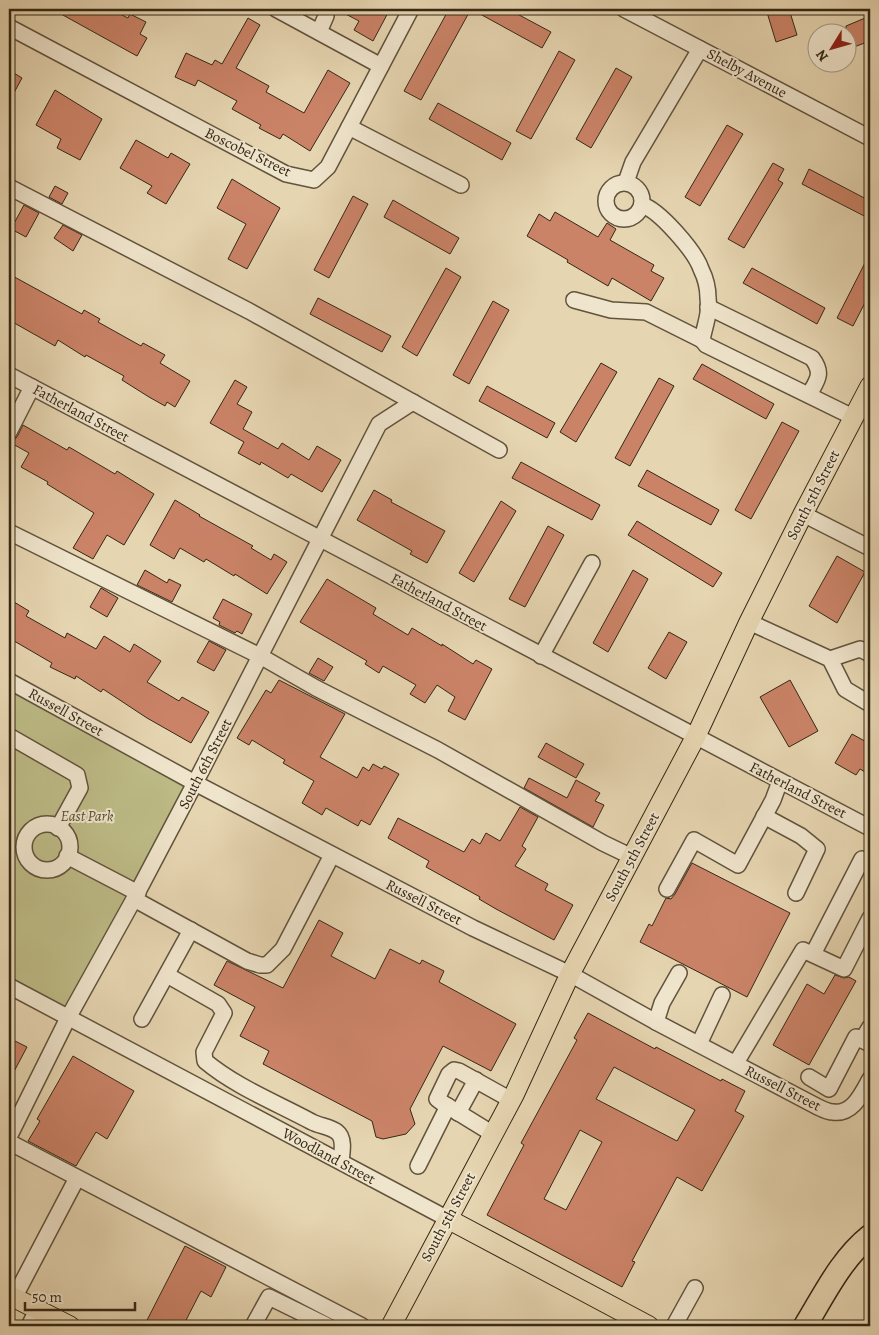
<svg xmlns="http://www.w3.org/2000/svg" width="879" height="1335" viewBox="0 0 879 1335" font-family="Alegreya,serif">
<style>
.green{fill:#bdbb86;stroke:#79724e}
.building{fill:#cb8368;stroke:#352815;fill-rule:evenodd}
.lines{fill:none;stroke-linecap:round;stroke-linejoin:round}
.minor-casing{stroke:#61533c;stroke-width:18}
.major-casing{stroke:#352815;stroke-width:21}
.highway-casing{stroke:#352815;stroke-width:25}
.minor{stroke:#efe4cc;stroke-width:15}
.major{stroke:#e6d5b1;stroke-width:19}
.highway{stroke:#e6d5b1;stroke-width:22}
.labels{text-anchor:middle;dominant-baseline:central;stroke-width:4;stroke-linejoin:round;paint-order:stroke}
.street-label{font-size:15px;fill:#352815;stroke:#efe4cc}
.park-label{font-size:15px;font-style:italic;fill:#574d31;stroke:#efe4cc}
</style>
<rect width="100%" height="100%" fill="#e6d5b1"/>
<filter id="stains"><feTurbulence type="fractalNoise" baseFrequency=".004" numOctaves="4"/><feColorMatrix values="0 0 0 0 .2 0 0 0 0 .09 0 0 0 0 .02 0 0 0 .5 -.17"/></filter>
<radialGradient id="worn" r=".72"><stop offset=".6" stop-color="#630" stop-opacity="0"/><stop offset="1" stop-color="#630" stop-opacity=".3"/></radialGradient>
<!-- green -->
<polygon class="green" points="9,684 195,783 68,1018 9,987"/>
<!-- building -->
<g class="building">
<polygon points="52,9 110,9 128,18 130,14 146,22 140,34 147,38 137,56"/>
<polygon points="336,9 390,9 373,41 354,30 359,21"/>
<polygon points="449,9 508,9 551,32 542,48 471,9 421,100 404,91"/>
<polygon points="766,9 789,9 797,35 776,42"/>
<polygon points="870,16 870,41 846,50 846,26"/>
<polygon points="248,18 260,25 236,68 269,86 266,92 304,113 328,70 350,83 310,151 283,134 280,139 259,128 261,125 232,109 237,101 198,80 195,86 175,77 186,53 212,65 215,60 222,64"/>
<polygon points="559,51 575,60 531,139 516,131"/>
<polygon points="616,68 632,77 591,148 576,139"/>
<polygon points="9,70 22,78 9,102"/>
<polygon points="55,90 102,119 80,160 57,148 61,139 36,125"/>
<polygon points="438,103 511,143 502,160 429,119"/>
<polygon points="727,125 743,134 700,206 685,197"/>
<polygon points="136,140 168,158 171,153 190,164 166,204 147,193 152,186 120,168"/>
<polygon points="773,163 784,169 778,180 783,183 744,248 728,239"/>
<polygon points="809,169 870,201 870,219 802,184"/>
<polygon points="232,179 280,208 247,269 228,259 246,224 217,208"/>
<polygon points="55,186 68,193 62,204 49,197"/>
<polygon points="353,196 368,204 329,278 314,270"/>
<polygon points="393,200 459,238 450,254 384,217"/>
<polygon points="24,205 39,213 26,237 11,229"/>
<polygon points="555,212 598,237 607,223 616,229 610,240 654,265 651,271 664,278 651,301 612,278 608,286 567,262 568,260 527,236 539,214 550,221"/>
<polygon points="63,225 82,235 73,251 54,238"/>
<polygon points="870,253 870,293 853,326 837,318"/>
<polygon points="446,268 461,277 417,356 402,347"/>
<polygon points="752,268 825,308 817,324 743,283"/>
<polygon points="9,274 82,314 84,310 100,319 98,322 141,346 143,343 165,355 160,363 190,381 175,407 167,402 165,406 149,397 122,380 124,376 86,355 85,357 58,340 55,346 9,320"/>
<polygon points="318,298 391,336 382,352 310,314"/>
<polygon points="493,301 509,310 469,384 453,375"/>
<polygon points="601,363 617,372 576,442 560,432"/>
<polygon points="702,364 774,404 766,419 693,379"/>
<polygon points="659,378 674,386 630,466 615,458"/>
<polygon points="235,380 247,387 237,404 252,412 243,429 278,449 282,443 309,460 317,446 341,460 322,492 291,474 288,478 261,462 260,465 238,453 244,442 210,423"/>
<polygon points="487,386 555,423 547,438 479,401"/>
<polygon points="782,422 799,431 751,519 735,510"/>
<polygon points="23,425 67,450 69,447 115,474 117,471 154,494 124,545 107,535 93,559 73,548 94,513 47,484 48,482 21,467 29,453 11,443 17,437"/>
<polygon points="521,462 600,505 592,520 512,478"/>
<polygon points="647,470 719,510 711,525 638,486"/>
<polygon points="374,490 392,500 391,502 445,531 427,563 410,554 412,551 357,520"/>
<polygon points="175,500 200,515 199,516 253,546 251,548 271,560 274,554 287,562 267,594 235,574 234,576 206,559 204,562 180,548 174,559 150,545"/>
<polygon points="501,501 516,511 474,582 459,573"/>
<polygon points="637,521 722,573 713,587 628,535"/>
<polygon points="548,526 564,535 525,607 509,599"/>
<polygon points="837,556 865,572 837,623 809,606"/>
<polygon points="145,570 167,583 169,579 181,585 172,602 137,585"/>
<polygon points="633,570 648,579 608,652 593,643"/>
<polygon points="327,579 376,608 373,614 408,635 412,628 442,646 442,644 473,664 476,660 492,669 465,720 448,711 455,697 437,685 425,703 410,694 416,685 383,666 379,673 365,664 367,661 300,622"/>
<polygon points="101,588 118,598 107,617 90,607"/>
<polygon points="9,599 29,611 26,616 65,638 67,633 96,649 104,636 130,652 134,644 161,661 147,682 179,701 182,697 209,712 191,743 147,718 103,689 101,692 76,676 75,679 50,667 52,663 9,638"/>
<polygon points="223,599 252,614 242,634 237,631 235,633 219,625 220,622 213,618"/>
<polygon points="669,632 687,642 666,679 648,668"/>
<polygon points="209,641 226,650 214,671 197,662"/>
<polygon points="318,658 333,667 324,681 309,673"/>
<polygon points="279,680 345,714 320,757 357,778 363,767 369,771 373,764 382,769 384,766 399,774 370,825 361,820 358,826 326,808 322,815 302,803 314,781 283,763 285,760 252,740 249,745 237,738 266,690 271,693"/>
<polygon points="790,680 818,731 789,747 760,697"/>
<polygon points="852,734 870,744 870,775 860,769 856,775 835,763"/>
<polygon points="546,743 584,764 576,778 538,757"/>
<polygon points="529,778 567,798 576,780 600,793 595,801 604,805 593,827 524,788"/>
<polygon points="520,807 538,817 522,846 526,849 515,866 548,884 545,890 573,905 554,940 496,909 479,899 480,897 426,867 429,861 388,838 398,818 464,852 472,839 480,844 486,833 500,841"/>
<polygon points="692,863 790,913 747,997 640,942 649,924 652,926 666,898 671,899 675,894"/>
<polygon points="319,920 343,933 331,956 375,979 390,949 420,964 422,960 444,971 439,982 516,1024 491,1071 443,1046 410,1109 415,1124 406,1134 383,1139 376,1137 372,1121 263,1064 269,1051 240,1036 255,1007 214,985 227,961 283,988"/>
<polygon points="835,975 844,978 849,977 856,981 809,1065 773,1045 807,984 824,994"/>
<path d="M 588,1013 L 655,1049 L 656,1047 L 721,1081 L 722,1079 L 745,1091 L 735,1111 L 744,1116 L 702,1191 L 677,1177 L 632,1261 L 635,1262 L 622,1287 L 487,1215 L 524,1145 L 521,1143 L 577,1040 L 574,1038 ZM 614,1067 L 695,1110 L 677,1141 L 596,1099 ZM 580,1130 L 602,1142 L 566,1210 L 544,1199 Z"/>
<polygon points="9,1038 27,1047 9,1081"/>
<polygon points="73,1056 134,1091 107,1139 96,1132 76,1166 28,1141 40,1121 37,1119"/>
<polygon points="185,1246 226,1267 211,1297 201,1291 183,1326 144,1326"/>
</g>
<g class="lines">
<!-- minor casing -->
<g class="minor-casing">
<g id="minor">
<polyline points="276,9 381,66"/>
<polyline points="624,9 870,138"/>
<polyline points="9,27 286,174 314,180 328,167 411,9"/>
<polyline points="319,32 326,16 326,9"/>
<polyline points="349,127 461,185"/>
<polyline points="626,182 633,162 700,49"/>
<circle cx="624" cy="201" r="18"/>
<polyline points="9,187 249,311 499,450"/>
<path d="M 642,205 C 659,210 695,251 701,269 C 705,277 708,289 708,298 C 710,315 705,324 702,340 L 706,345 L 853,417"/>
<polyline points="574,300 611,310 646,312 702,340"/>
<path d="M 708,307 L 812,358 C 824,374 817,380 809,395"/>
<polyline points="9,375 870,828"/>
<polyline points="9,432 32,387"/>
<polyline points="803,514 870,548"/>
<polyline points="9,532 260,656 316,688 438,750 603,843 632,857"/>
<polyline points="749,622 830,659 845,689 870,704"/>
<polyline points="541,656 592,563"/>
<polyline points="830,659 860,649 870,654"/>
<path d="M 9,681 L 195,783 L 473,928 L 570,974 L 656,1022 L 818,1107 C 822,1109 828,1112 833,1112 C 853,1115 862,1093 870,1079"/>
<polyline points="9,736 77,775 80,788 58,828"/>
<polyline points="764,816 801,836 817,849 796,893"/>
<circle cx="47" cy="847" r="23"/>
<polyline points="67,856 138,893"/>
<polyline points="667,889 694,840 738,865 773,800 780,781"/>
<polyline points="134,899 247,961 260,965 267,965 283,949 332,855"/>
<polyline points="813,954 862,859 870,863"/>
<path d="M 167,975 L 218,1004 L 224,1013 L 204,1052 L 205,1061 C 236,1087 277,1103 312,1122 C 320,1126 331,1127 337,1132 C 345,1138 342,1153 341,1161"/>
<polyline points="9,986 448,1219"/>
<polyline points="142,1019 191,930"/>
<polyline points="656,1022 662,1003 679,973"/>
<polyline points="862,1040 870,1027"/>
<polyline points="699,1044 722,995"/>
<polyline points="736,1063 803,950 844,969 870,918"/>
<polyline points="809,1077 829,1089 856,1037 870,1044"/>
<polyline points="458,1113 476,1080"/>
<polyline points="493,1134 441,1102 437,1099 449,1074 454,1070 459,1071 511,1100"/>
<polyline points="9,1137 68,1018 134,899 195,783 379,424 413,402"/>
<polyline points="9,1142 362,1326"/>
<polyline points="418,1166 448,1106"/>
<polyline points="14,1298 77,1178"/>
<polyline points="29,1326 37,1310"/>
<polyline points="253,1326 269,1297 328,1326"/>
<polyline points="674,1326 695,1288"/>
</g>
</g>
<!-- major casing -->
<g class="major-casing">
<g id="major">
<polyline points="448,1219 649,1326"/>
<polyline points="9,1295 70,1326"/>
<polyline points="391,1326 514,1095 570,974 696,736 749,622 803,514 870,386"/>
</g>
</g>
<!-- highway casing -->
<g class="highway-casing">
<path id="highway" d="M 805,1326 C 824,1295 841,1259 870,1236"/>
</g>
<!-- minor -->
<use href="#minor" class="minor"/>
<!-- major -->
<use href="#major" class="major"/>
<!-- highway -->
<use href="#highway" class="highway"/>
</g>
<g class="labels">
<!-- street labels -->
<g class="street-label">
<text transform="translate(747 73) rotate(28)">Shelby Avenue</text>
<text transform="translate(248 152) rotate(26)">Boscobel Street</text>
<text transform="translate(81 413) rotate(28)">Fatherland Street</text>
<text transform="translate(813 495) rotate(-63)">South 5th Street</text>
<text transform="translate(439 602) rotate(28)">Fatherland Street</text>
<text transform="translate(66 712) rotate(29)">Russell Street</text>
<text transform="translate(205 764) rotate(-63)">South 6th Street</text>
<text transform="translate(798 790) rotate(27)">Fatherland Street</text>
<text transform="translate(632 857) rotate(-62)">South 5th Street</text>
<text transform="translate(424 902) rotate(27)">Russell Street</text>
<text transform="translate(783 1088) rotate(27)">Russell Street</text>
<text transform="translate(329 1156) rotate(28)">Woodland Street</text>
<text transform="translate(448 1217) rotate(-62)">South 5th Street</text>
</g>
<!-- park labels -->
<g class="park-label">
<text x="87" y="816">East Park</text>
</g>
</g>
<!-- margin -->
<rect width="879" height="1335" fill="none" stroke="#e6d5b1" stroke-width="30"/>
<rect x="10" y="10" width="859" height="1315" fill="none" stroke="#352815" stroke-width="2.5"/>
<rect x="15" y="15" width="849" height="1305" fill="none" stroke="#352815"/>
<!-- north arrow -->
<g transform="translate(832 48) rotate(233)"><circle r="24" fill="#efe4cc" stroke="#a59983"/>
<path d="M0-4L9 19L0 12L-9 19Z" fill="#8f2418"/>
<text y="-8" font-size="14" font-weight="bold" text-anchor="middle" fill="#352815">N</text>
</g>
<!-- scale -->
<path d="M25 1302v8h110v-8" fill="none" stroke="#352815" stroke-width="2.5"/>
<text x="32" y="1302" font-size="15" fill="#352815" stroke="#efe4cc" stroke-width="4" paint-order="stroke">50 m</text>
<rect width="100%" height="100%" filter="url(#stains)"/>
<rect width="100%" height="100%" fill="url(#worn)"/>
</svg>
